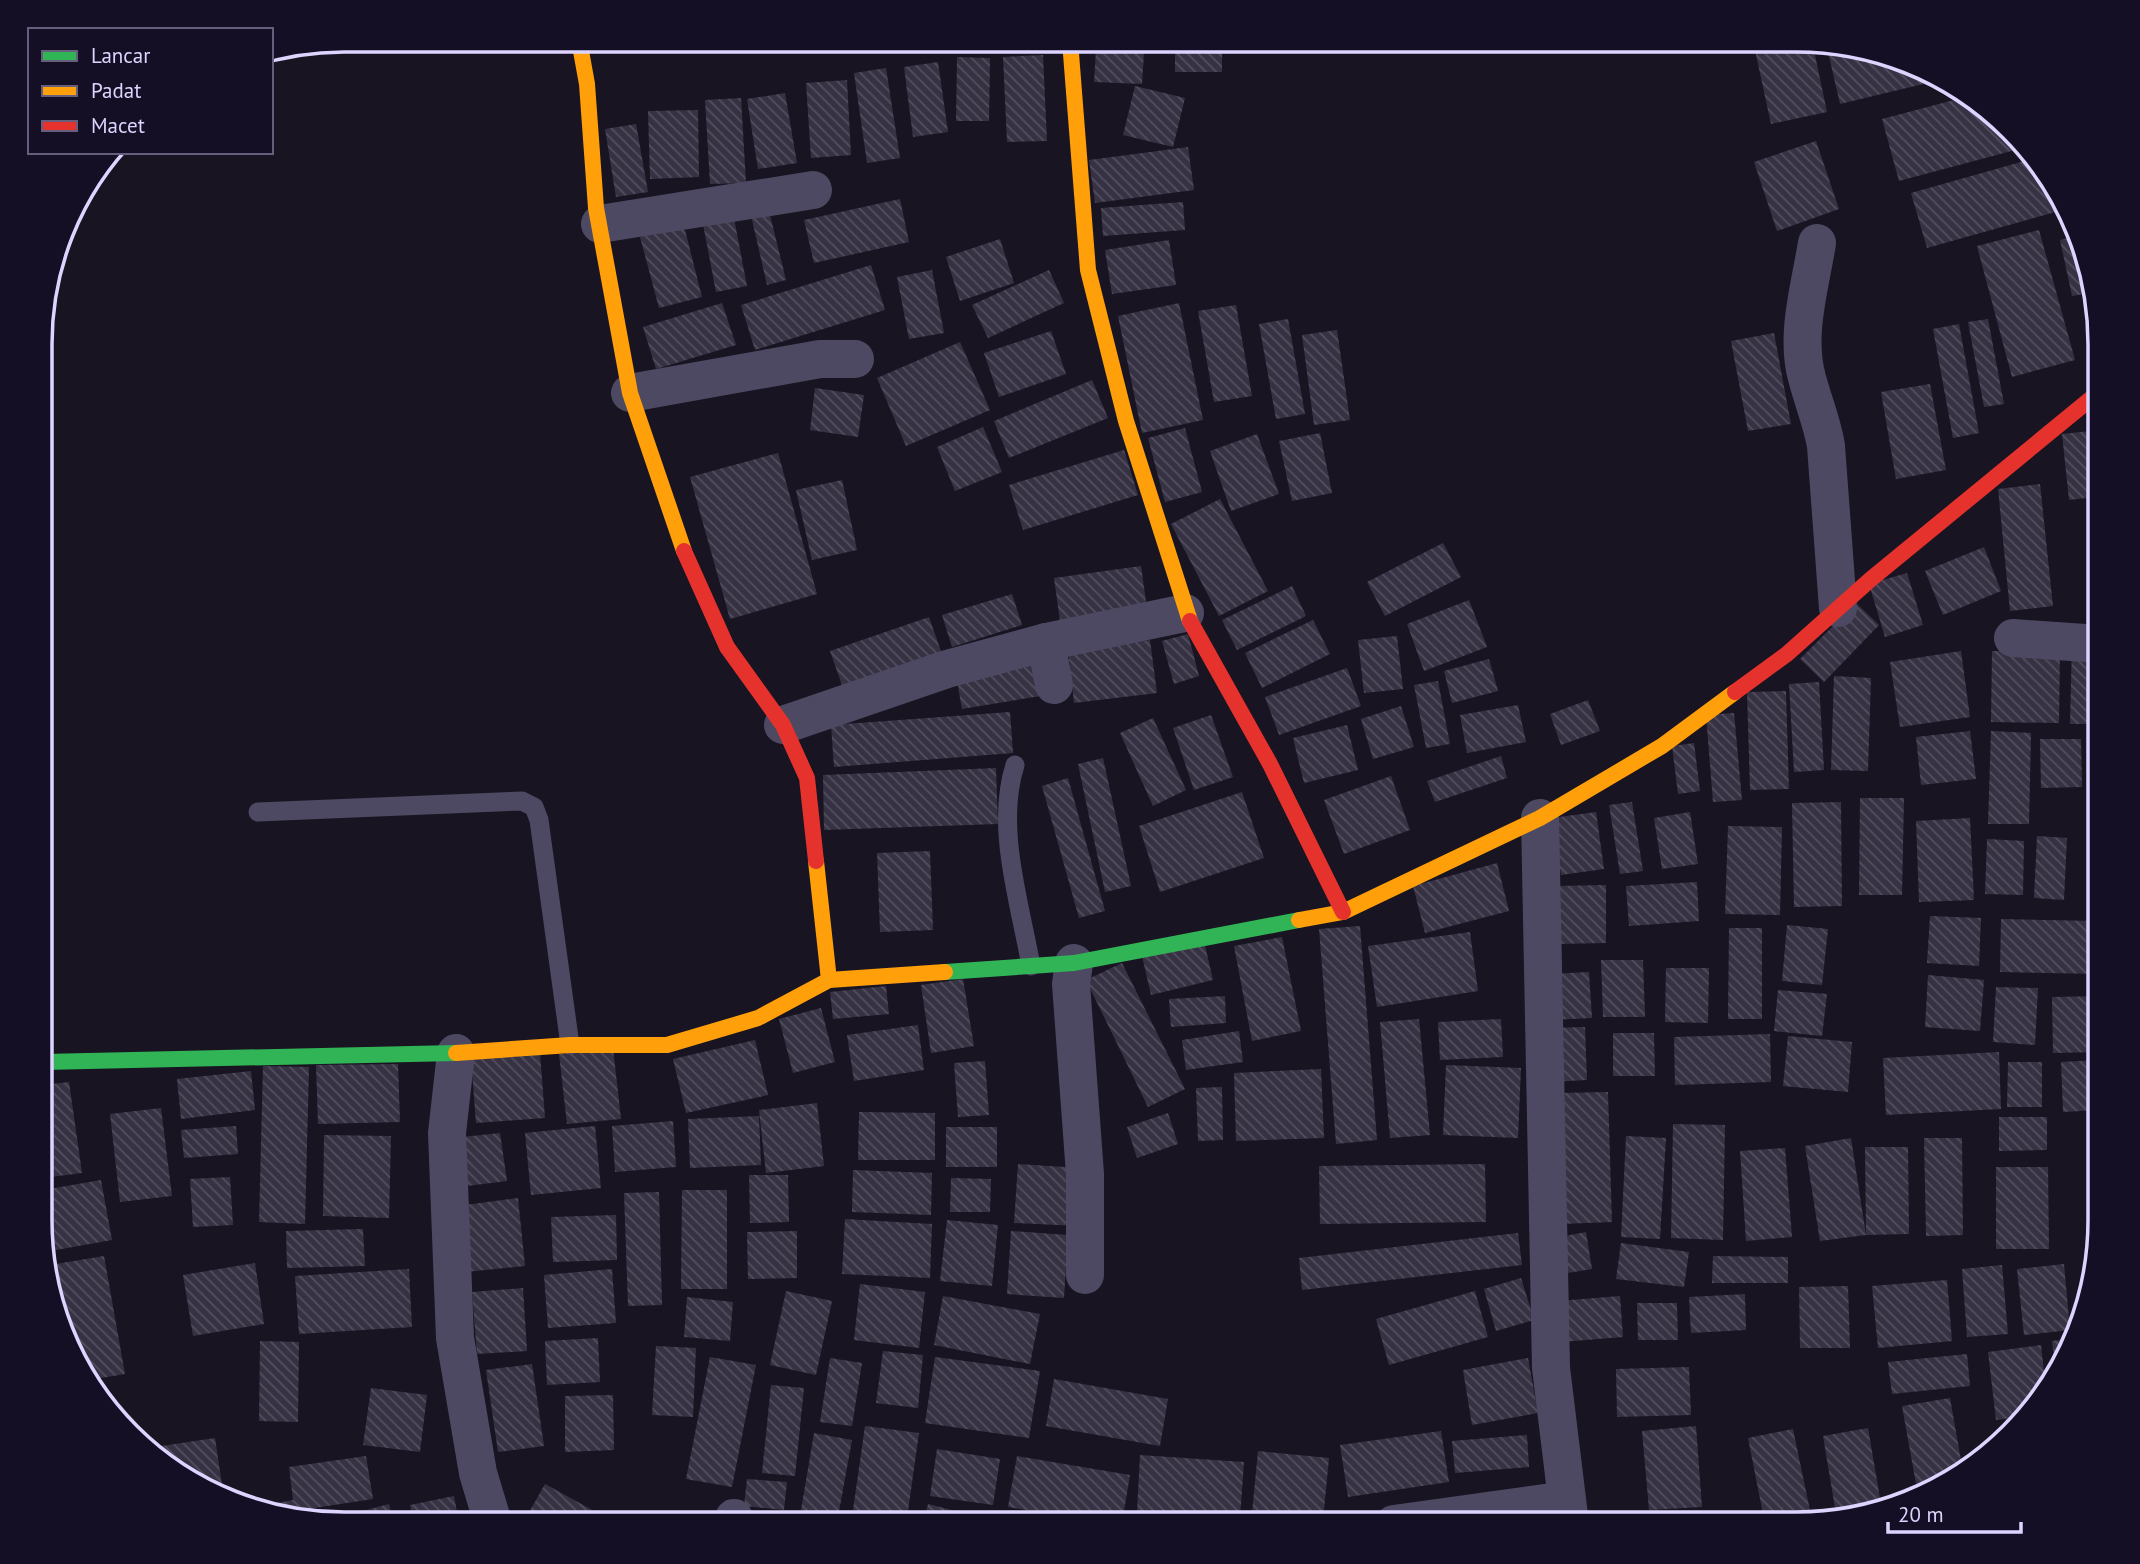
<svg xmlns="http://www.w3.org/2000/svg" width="2140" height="1564" viewBox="0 0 2140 1564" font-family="'PT Sans',sans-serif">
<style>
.building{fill:url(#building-back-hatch)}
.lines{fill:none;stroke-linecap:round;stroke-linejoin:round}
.lane{stroke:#4d4962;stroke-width:19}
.street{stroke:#4d4962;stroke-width:38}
.fast{stroke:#30b455;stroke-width:16}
.slow{stroke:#ff9f0a;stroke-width:16}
.jam{stroke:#e5322d;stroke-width:16}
.rim{fill:none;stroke:#ddd4ff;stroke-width:3.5}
</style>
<defs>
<pattern id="building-back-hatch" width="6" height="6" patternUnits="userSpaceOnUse" patternTransform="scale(1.75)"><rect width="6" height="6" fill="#363243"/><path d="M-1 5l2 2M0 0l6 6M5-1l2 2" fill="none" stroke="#534f5f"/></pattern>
</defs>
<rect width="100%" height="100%" fill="#181421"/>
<!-- building -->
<g class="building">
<polygon points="932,41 1023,41 1023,45 932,46"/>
<rect x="1175" y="41" width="47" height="31"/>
<polygon points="1753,41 1812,41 1827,112 1771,124"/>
<polygon points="1826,43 1912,63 1940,80 1840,104"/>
<polygon points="1096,50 1144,53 1142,84 1094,82"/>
<polygon points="1043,55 1047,141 1007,142 1003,57"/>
<polygon points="957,57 990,58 989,121 956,121"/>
<polygon points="938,62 948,132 913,137 904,67"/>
<polygon points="886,68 900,158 867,163 854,73"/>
<polygon points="847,80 851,155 811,158 806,83"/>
<polygon points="1135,86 1185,98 1173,147 1123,135"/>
<polygon points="785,93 797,163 758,169 747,99"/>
<polygon points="1969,96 1981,103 2019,149 1899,181 1882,119"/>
<polygon points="741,98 746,183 710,184 705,100"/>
<polygon points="698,110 699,177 650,179 648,111"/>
<polygon points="636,124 648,192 616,197 605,129"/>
<polygon points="1816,141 1839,209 1777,231 1754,162"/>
<polygon points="1188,147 1194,190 1095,203 1089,160"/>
<polygon points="2028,160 2054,192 2059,211 1927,248 1911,193"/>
<polygon points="900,199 909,242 814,263 804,220"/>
<polygon points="1183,202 1185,230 1103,236 1101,208"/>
<polygon points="768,207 786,280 767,285 750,211"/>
<polygon points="733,213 747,286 716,292 702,219"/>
<polygon points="684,226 702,297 659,308 640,237"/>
<polygon points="2039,230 2075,360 2012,377 1977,246"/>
<polygon points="2075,236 2090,293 2072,296 2060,240"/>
<polygon points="1000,239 1014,283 960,301 946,257"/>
<polygon points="1169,240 1176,285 1112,294 1105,250"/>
<polygon points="871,265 885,310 755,350 741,305"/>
<polygon points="932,270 944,333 909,339 897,277"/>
<polygon points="1049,270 1064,303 988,338 972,305"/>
<polygon points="722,303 736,345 656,369 643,327"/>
<polygon points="1179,303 1203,420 1142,433 1118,316"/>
<polygon points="1236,305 1252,396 1214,402 1198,311"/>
<polygon points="1288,319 1305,414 1276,419 1259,324"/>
<polygon points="1988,319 2004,404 1984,407 1968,322"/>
<polygon points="1959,324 1979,433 1953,438 1933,329"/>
<polygon points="1337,330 1350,420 1314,425 1302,335"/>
<polygon points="1051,331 1066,374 999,397 984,353"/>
<polygon points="1774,333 1791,424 1748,431 1731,341"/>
<polygon points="960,342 990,410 906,446 877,378"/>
<polygon points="1092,380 1108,418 1009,458 994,421"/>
<polygon points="1930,384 1946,470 1896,479 1881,392"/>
<polygon points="815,388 864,395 858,437 810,430"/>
<polygon points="983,427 1002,472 955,491 937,447"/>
<polygon points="1185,428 1202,492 1165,502 1148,438"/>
<polygon points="2090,431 2095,497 2069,500 2062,434"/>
<polygon points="1320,433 1332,493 1292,501 1279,441"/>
<polygon points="1257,434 1279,494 1231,511 1210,451"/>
<polygon points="1124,450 1138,495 1023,530 1009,485"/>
<polygon points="778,453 817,594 730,619 690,477"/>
<polygon points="842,480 857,550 812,560 796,490"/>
<polygon points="2040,484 2053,606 2010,611 1998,489"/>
<polygon points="1220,499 1268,591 1219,616 1171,524"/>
<polygon points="1443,543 1461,577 1385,616 1367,582"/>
<polygon points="1984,547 2001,591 1943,615 1925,571"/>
<polygon points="1141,566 1147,609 1060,621 1054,578"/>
<polygon points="1907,573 1923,625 1885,637 1869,584"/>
<polygon points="1292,586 1306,616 1237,650 1222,620"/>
<polygon points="1012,594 1022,625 952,647 942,615"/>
<polygon points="1469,600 1487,647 1424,671 1407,624"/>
<polygon points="1856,603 1879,625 1824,682 1800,659"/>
<polygon points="929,617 942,654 843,688 830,651"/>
<polygon points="1313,620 1330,654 1262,688 1245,653"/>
<polygon points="1188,634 1199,676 1174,684 1162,641"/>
<polygon points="1397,636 1403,689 1364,693 1358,640"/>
<polygon points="1150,640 1157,693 1074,703 1068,650"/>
<polygon points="2072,644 2099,645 2099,724 2070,724"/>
<polygon points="1961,651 1970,717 1900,727 1890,662"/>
<polygon points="1992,651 2060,652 2059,723 1991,722"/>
<polygon points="1034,656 1041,696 962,709 955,670"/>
<polygon points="1489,659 1498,691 1452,703 1444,671"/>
<polygon points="1347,668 1361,706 1279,735 1265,697"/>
<polygon points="1834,676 1871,678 1868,771 1831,770"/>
<polygon points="1438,681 1450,744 1426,748 1414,685"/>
<polygon points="1819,682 1824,770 1794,772 1789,684"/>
<polygon points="1786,691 1789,789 1750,790 1747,692"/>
<polygon points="1588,700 1600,731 1561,745 1550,714"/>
<polygon points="1518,705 1526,742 1467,753 1460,715"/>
<polygon points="1401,706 1414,747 1373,759 1361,719"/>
<polygon points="1010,712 1013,753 834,767 831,725"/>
<polygon points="1734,713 1742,800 1713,802 1706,715"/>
<polygon points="1211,715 1233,777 1194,790 1173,728"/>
<polygon points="1153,718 1186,790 1153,806 1120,733"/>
<polygon points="1347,725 1358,770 1304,783 1293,738"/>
<polygon points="1970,731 1976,779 1921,785 1916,737"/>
<polygon points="1991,731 2031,733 2029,824 1988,824"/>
<polygon points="2040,739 2081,739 2082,787 2041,788"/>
<polygon points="1694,743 1700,791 1678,794 1672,746"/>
<polygon points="1501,756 1507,778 1435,802 1427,781"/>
<polygon points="1103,758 1131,886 1105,892 1078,764"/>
<polygon points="996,768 998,824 824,830 823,775"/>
<polygon points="1391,776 1410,830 1344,854 1324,800"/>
<polygon points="1068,778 1105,911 1079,918 1042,786"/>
<polygon points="1242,792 1264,858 1160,892 1139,826"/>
<polygon points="1860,798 1904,798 1902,895 1859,895"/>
<polygon points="1632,802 1643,871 1620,874 1609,805"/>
<polygon points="1841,802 1842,906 1794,907 1792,803"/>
<polygon points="1596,812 1604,869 1561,875 1552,818"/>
<polygon points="1690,812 1698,864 1662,869 1654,818"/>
<polygon points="1970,818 1974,900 1919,902 1916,821"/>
<polygon points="1728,826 1782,827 1780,915 1725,914"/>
<polygon points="2037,836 2067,838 2064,900 2034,898"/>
<polygon points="1987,839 2024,841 2023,895 1985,894"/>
<polygon points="930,851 933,930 880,932 877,853"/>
<polygon points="1497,863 1509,911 1425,933 1413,886"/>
<polygon points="1697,882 1699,921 1629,926 1626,886"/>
<polygon points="1606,885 1606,943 1555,944 1553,886"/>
<polygon points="1930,916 1981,918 1979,966 1927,963"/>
<polygon points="2001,919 2099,921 2099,974 2000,972"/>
<polygon points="1787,925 1828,929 1822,985 1782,981"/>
<polygon points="1360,926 1377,1140 1336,1144 1319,929"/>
<polygon points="1729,928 1762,928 1762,1019 1728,1019"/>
<polygon points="1470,932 1478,991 1377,1007 1368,946"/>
<polygon points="1282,937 1301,1031 1252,1041 1234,946"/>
<polygon points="1204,941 1213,980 1151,995 1142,956"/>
<polygon points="1601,960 1643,960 1645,1017 1603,1017"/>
<polygon points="1122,963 1185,1089 1148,1107 1086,980"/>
<polygon points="1666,968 1709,968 1708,1023 1665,1022"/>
<polygon points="1589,972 1592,1018 1551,1020 1549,974"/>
<polygon points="1928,975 1984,980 1980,1031 1925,1027"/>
<polygon points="963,979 974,1046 931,1053 921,985"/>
<polygon points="886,986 889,1014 833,1019 830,992"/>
<polygon points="1996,987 2038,988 2035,1045 1993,1042"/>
<polygon points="1778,990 1827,994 1822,1036 1774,1031"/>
<polygon points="1225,996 1226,1023 1171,1027 1169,999"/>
<polygon points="2099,996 2099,1052 2053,1053 2052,997"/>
<polygon points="821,1008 835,1062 793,1073 779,1019"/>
<polygon points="1419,1019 1430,1135 1390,1138 1380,1022"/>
<polygon points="1501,1019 1503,1057 1440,1060 1438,1022"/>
<polygon points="918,1025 924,1070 854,1081 847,1035"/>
<polygon points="1585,1027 1587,1080 1551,1082 1549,1028"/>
<polygon points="1239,1031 1243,1062 1186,1070 1182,1040"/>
<polygon points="1613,1033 1654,1033 1655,1076 1613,1076"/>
<polygon points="1770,1034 1771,1082 1675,1085 1674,1037"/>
<polygon points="1788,1036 1852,1042 1848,1092 1783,1086"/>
<polygon points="755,1040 768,1095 686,1113 673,1059"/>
<polygon points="613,1048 621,1119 567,1124 559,1054"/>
<polygon points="1999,1052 2001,1109 1886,1115 1883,1058"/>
<polygon points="540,1053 545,1118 476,1123 471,1059"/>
<polygon points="2099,1060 2099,1110 2063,1112 2061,1062"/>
<polygon points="985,1061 989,1115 958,1117 954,1063"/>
<polygon points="2008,1062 2042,1062 2042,1107 2007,1107"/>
<polygon points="398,1064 400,1122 318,1124 316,1065"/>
<polygon points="1446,1065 1521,1068 1518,1138 1443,1135"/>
<polygon points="263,1066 309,1067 305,1224 259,1222"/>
<polygon points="1321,1069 1324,1138 1236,1141 1234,1073"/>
<polygon points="251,1071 255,1110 181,1119 177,1079"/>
<polygon points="69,1082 82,1173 43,1178 43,1085"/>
<polygon points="1222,1087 1223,1140 1198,1141 1196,1088"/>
<polygon points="1608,1092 1612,1222 1561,1224 1558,1093"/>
<polygon points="817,1103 824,1166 766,1173 759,1110"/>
<polygon points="161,1108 172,1196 120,1202 110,1114"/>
<polygon points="859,1112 935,1113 935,1160 858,1160"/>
<polygon points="1168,1113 1178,1144 1137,1158 1127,1127"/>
<polygon points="759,1116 761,1165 690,1168 688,1119"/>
<polygon points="1999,1117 2047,1117 2047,1150 1999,1151"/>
<polygon points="673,1121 676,1167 615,1172 612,1126"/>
<polygon points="1673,1124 1725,1125 1723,1240 1671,1238"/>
<polygon points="236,1126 238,1154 184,1158 181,1130"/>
<polygon points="595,1126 601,1188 531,1195 525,1133"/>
<rect x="946" y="1127" width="51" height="40"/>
<polygon points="500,1133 507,1181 459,1187 453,1138"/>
<polygon points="324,1135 391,1136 389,1218 323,1216"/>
<polygon points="1626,1136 1666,1138 1660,1239 1621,1237"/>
<polygon points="1851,1138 1866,1235 1820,1241 1805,1146"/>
<polygon points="1924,1138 1962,1138 1963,1235 1926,1236"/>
<polygon points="1865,1147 1908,1147 1909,1234 1866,1235"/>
<polygon points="1785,1148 1792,1237 1746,1241 1740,1151"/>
<polygon points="1018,1164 1080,1168 1077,1226 1014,1223"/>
<polygon points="1485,1164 1486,1222 1320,1224 1319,1166"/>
<polygon points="1996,1167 2048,1167 2049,1249 1996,1249"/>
<polygon points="853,1170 932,1173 931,1215 852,1212"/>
<polygon points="749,1175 788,1175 789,1222 750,1223"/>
<polygon points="230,1177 233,1225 193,1227 190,1179"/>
<polygon points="951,1178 991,1179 990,1212 950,1212"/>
<polygon points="101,1180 112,1240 45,1252 43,1190"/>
<polygon points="682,1190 727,1190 727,1289 681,1289"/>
<polygon points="659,1192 662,1305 628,1306 624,1193"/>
<polygon points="518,1198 525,1266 465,1272 457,1206"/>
<polygon points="616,1215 617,1260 553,1262 551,1217"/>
<polygon points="845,1219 932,1224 930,1278 842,1274"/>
<polygon points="947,1220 998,1225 992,1286 940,1281"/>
<polygon points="363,1229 365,1266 287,1268 286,1231"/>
<polygon points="797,1231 797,1278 748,1279 747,1232"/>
<polygon points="1011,1231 1068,1235 1064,1298 1007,1294"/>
<polygon points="1586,1232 1592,1269 1561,1274 1555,1238"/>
<polygon points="1518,1233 1522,1265 1302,1290 1299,1258"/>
<polygon points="2099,1236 2099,1239 2091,1273 2087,1237"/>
<polygon points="1621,1243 1689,1252 1684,1287 1616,1279"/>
<polygon points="104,1256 125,1374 89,1380 81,1371 56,1299 50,1265"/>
<polygon points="1713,1256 1788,1257 1788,1283 1712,1283"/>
<polygon points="255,1263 264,1324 193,1336 183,1275"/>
<polygon points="2064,1264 2070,1330 2024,1335 2017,1269"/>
<polygon points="2002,1265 2008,1334 1967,1337 1962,1269"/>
<polygon points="409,1269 412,1327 299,1334 295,1276"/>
<polygon points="612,1269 616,1323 548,1328 544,1275"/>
<polygon points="1521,1278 1534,1320 1496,1331 1484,1289"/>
<polygon points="1947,1280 1952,1341 1878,1348 1872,1286"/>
<polygon points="860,1284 925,1292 919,1348 854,1340"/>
<polygon points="1848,1286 1850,1348 1800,1348 1799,1287"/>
<polygon points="523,1288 527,1351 477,1354 472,1292"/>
<polygon points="786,1291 832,1301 816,1375 770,1365"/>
<polygon points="1475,1291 1488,1337 1389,1365 1376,1319"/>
<polygon points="1745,1294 1746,1330 1691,1333 1689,1297"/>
<polygon points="943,1296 1040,1314 1030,1364 934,1345"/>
<polygon points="1620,1296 1623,1337 1561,1342 1558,1301"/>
<polygon points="687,1297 733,1302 730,1341 684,1337"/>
<polygon points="1637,1303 1677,1303 1678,1340 1638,1340"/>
<polygon points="598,1338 600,1382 547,1385 545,1341"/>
<polygon points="2075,1338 2058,1369 2056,1372 2052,1341"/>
<polygon points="260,1341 299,1342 298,1422 259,1421"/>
<polygon points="2041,1345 2046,1389 2037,1405 2022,1417 1996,1420 1988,1352"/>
<polygon points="656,1346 696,1348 693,1417 652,1415"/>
<polygon points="883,1351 923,1355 918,1408 876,1403"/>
<polygon points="1967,1354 1970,1386 1892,1394 1888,1362"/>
<polygon points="710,1357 756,1365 732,1487 686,1479"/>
<polygon points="935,1357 1040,1371 1029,1438 925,1423"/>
<polygon points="830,1358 862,1363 852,1426 820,1422"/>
<polygon points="1528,1358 1538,1413 1472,1425 1463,1370"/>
<polygon points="532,1364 544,1446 498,1452 486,1370"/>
<polygon points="1689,1367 1691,1415 1617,1417 1616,1369"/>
<polygon points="1054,1379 1168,1399 1160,1446 1046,1426"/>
<polygon points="771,1385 804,1388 795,1476 762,1473"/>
<polygon points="371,1388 427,1395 420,1452 363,1445"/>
<polygon points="613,1395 614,1450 565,1452 565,1396"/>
<polygon points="1950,1398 1962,1466 1930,1493 1918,1495 1902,1406"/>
<polygon points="865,1426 919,1433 907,1518 853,1510"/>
<polygon points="1696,1426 1702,1507 1649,1510 1642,1431"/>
<polygon points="1868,1428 1881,1504 1836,1514 1823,1436"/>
<polygon points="1793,1429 1812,1520 1796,1524 1765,1524 1748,1438"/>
<polygon points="1441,1431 1449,1482 1348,1497 1340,1445"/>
<polygon points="814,1433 852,1440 838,1517 801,1510"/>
<polygon points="1527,1435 1529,1467 1455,1473 1452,1441"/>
<polygon points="215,1438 224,1498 159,1461 148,1448"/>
<polygon points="937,1449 1000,1459 993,1505 930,1496"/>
<polygon points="1258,1451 1329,1458 1323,1520 1252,1513"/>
<polygon points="1140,1455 1244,1462 1240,1518 1137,1512"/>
<polygon points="366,1456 373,1499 295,1511 296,1516 256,1507 293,1500 289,1467"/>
<polygon points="1017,1456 1130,1475 1122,1523 1103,1523 1008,1507"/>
<polygon points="747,1479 787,1482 784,1510 744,1506"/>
<polygon points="545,1484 616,1523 523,1523"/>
<polygon points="454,1496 459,1523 414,1523 410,1505"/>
<polygon points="389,1504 394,1523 362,1523 359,1512"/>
<polygon points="928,1504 994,1521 993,1523 923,1523"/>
<polygon points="343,1510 346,1523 314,1521 313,1518"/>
<polygon points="784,1515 835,1522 835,1523 782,1523"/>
<polygon points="1740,1516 1742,1524 1711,1524 1710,1520"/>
</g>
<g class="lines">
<!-- lane -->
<g class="lane">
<path d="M 1015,765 C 995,827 1020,903 1031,966"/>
<polyline points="258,812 522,801 534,807 539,820 570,1045"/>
</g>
<!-- street -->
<g class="street">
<polyline points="600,224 813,190"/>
<path d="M 1817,243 C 1810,287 1795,335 1807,378 C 1813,401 1822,422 1826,446 L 1838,608"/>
<polyline points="630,393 820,359 855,359"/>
<polyline points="2013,638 2099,644"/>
<polyline points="1046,642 1054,685"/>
<polyline points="783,725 947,669 1046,642 1185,613"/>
<polyline points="1540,818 1551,1368 1570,1524"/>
<polyline points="1074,963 1071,984 1085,1174 1085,1275"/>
<polyline points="456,1053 447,1133 455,1338 478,1473 493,1523"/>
<polyline points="733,1523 734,1518"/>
<polyline points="1394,1524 1566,1500"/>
</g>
<!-- fast -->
<g class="fast">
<polyline points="945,972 1074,963 1299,920"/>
<polyline points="43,1062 456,1053"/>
</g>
<!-- slow -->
<g class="slow">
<polyline points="579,40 587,84 596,208 630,393 684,551"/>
<polyline points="1070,41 1088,270 1126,421 1190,621"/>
<polyline points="816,861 829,980"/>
<polyline points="1299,920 1343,912 1540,818 1662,746 1735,692"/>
<polyline points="456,1053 570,1045 667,1045 758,1018 829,980 945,972"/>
</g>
<!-- jam -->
<g class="jam">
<polyline points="684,551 727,647 783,725 807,778 816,861"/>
<polyline points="1190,621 1270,764 1343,912"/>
<polyline points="1735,692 1787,654 1871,579 2099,392"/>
</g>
</g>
<!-- crop -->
<path d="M0 0H2140V1564H0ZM344 52H1796A292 292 0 0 1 2088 344V1220A292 292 0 0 1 1796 1512H344A292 292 0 0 1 52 1220V344A292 292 0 0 1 344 52Z" fill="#150f26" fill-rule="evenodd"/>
<path class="rim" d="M344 52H1796A292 292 0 0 1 2088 344V1220A292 292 0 0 1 1796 1512H344A292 292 0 0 1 52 1220V344A292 292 0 0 1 344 52Z"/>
<!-- legend -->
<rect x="28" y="28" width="245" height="126" fill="#150f26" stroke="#655e7d" stroke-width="2"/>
<rect x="42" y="51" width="35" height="10" fill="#30b455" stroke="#655e7d" stroke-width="2"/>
<text x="91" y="63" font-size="21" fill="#ddd4ff">Lancar</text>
<rect x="42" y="86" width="35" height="10" fill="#ff9f0a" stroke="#655e7d" stroke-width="2"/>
<text x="91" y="98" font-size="21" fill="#ddd4ff">Padat</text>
<rect x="42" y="121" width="35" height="10" fill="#e5322d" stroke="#655e7d" stroke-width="2"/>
<text x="91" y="133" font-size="21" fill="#ddd4ff">Macet</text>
<!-- scale -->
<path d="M1888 1522v10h133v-10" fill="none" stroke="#ddd4ff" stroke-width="3.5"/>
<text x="1898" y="1522" font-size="21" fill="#ddd4ff" stroke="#150f26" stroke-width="5" paint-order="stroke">20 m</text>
</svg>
